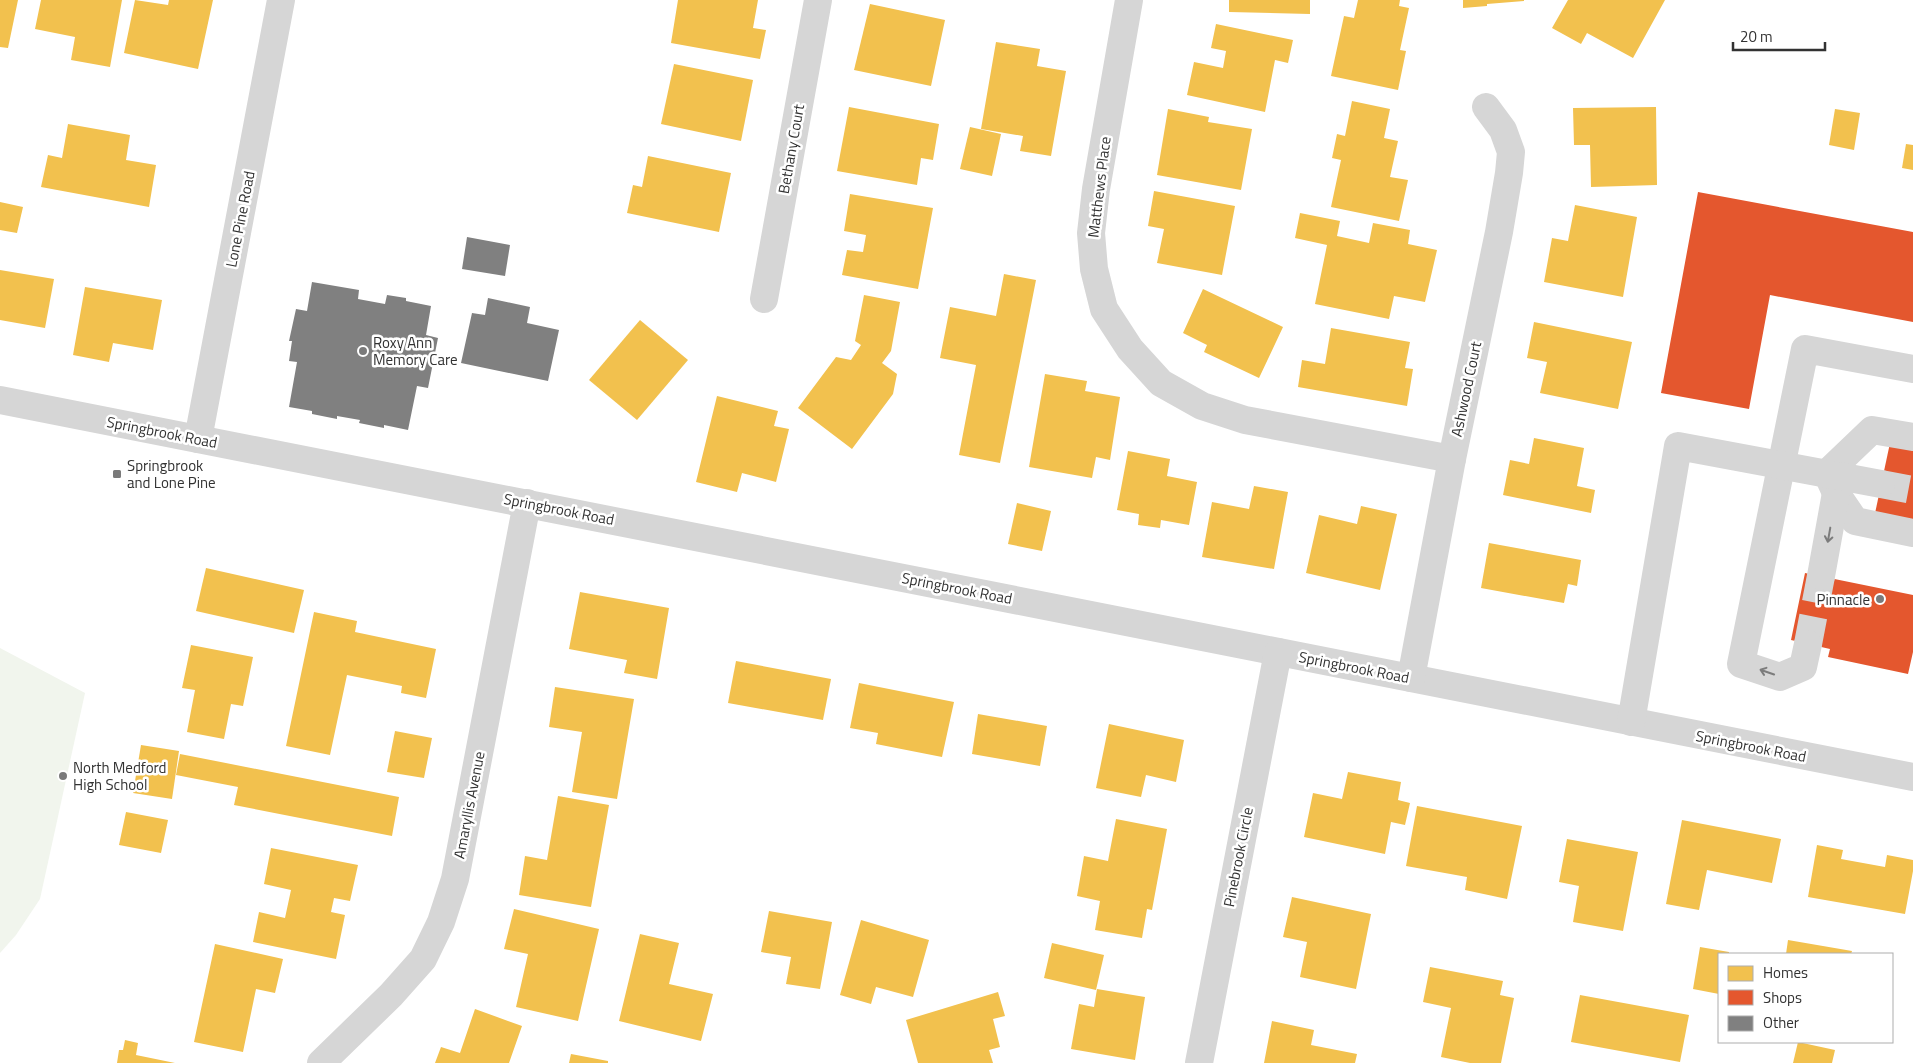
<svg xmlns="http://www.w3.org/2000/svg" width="1913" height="1063" viewBox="0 0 1913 1063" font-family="'Titillium Web',sans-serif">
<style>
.green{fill:#f1f5ed}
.homes{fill:#f2c14e}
.shops{fill:#e4572e}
.building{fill:#808080}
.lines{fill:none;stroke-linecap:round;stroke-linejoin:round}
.minor-tunnel{stroke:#d6d6d6;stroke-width:28;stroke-dasharray:28 14;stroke-linecap:butt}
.minor{stroke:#d6d6d6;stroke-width:28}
.oneway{stroke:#7c7c7c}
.poi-dot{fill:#7a7a7a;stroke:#fff;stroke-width:2}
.labels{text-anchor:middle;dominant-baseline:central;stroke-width:5;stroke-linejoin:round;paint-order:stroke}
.street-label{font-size:15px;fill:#323232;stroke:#fff}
.poi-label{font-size:15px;fill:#323232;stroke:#fff;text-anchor:start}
</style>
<rect width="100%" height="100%" fill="#fff"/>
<!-- green -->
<polygon class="green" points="0,648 85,693 40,899 16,935 0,953"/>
<!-- homes -->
<g class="homes">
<polygon points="0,0 18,0 8,48 0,47"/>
<polygon points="41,0 122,0 110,67 71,60 75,37 35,29"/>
<polygon points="135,0 168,5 169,0 213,0 198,69 124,53"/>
<polygon points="678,0 758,0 753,28 766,30 760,59 671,43"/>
<polygon points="1229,0 1310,0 1310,14 1229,12"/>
<polygon points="1358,0 1400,0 1399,6 1409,8 1400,50 1406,51 1398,90 1331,76 1344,16 1354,18"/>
<polygon points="1463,0 1524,0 1524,1 1487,4 1487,6 1463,8"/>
<polygon points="1568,0 1665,0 1633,58 1587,33 1581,44 1552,28"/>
<polygon points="870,4 945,20 931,86 854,70"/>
<polygon points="1216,24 1293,40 1288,63 1275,60 1265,112 1187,95 1194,62 1223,68 1226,51 1211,48"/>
<polygon points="996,42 1040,49 1037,66 1066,71 1051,156 1020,151 1023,136 981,129"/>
<polygon points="674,64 753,80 741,141 661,124"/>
<polygon points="1352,101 1390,109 1384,138 1398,141 1390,177 1408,180 1399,221 1331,207 1341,160 1332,158 1337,134 1345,136"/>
<polygon points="849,107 939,124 933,160 921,158 917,185 837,171"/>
<polygon points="1656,107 1657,185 1591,187 1590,145 1574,145 1573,108"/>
<polygon points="1168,109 1209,117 1208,122 1252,129 1241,190 1157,175"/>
<polygon points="1835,109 1860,113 1854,150 1829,145"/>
<polygon points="68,124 130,135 126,160 156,165 149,207 41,187 48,155 62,158"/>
<polygon points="970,127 1001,134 992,176 960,169"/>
<polygon points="1906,144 1913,145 1913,170 1902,168"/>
<polygon points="648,156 731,173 719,232 627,213 633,185 642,187"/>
<polygon points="1154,191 1235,206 1222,275 1157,263 1164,229 1148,226"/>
<polygon points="850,194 933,208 918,289 842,275 847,250 863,252 866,235 844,231"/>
<polygon points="0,202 23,207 17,233 0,230"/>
<polygon points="1575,205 1637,217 1623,297 1544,282 1552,238 1568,241"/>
<polygon points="1300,213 1340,221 1337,236 1369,243 1373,223 1410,230 1408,244 1437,250 1425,302 1394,296 1389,319 1315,304 1327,245 1295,238"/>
<polygon points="0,270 54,279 45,328 0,320"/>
<polygon points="1004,274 1036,280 1000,463 959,455 976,365 940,358 950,307 996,316"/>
<polygon points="85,287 162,300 153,350 113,343 109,362 73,355"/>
<polygon points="1203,289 1283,327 1259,378 1204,352 1207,345 1183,333"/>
<polygon points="864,295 900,302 891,351 882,363 897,374 893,394 852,449 798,408 836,357 851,360 861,345 855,341"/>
<polygon points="640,320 688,360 637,420 589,380"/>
<polygon points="1534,322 1632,342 1618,409 1540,393 1547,362 1527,358"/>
<polygon points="1331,328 1410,342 1405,368 1413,369 1407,406 1298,387 1302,360 1325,364"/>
<polygon points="1045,374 1087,381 1085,391 1120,397 1110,460 1096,457 1092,478 1029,467"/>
<polygon points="717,396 778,411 774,426 789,429 776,482 742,473 737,492 696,482"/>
<polygon points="1534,438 1584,448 1577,486 1595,490 1591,513 1503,495 1510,460 1529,464"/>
<polygon points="1128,451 1170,459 1167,476 1197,482 1189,525 1161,520 1160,528 1138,525 1139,514 1117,510"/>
<polygon points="1254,486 1288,492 1274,569 1202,557 1212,502 1249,509"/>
<polygon points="1017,503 1051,511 1042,551 1008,544"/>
<polygon points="1361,506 1397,514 1380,590 1306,573 1319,515 1357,524"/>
<polygon points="1489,543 1581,560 1577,586 1568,584 1564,603 1481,588"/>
<polygon points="206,568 304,590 294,633 196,611"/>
<polygon points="580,592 669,608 657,679 624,673 627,660 569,649"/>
<polygon points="314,612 357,621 355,632 436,649 426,698 401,693 402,686 347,675 330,755 286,746"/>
<polygon points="191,645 253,657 243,706 231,704 224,739 187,732 195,690 182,688"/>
<polygon points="736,661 831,679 823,720 728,703"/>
<polygon points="859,683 954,702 942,757 876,744 878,733 850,728"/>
<polygon points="555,687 634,699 617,799 572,792 582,732 549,727"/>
<polygon points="978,714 1047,726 1040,766 972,754"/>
<polygon points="1109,724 1184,740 1176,782 1146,775 1141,797 1096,788"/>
<polygon points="395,731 432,738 424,778 387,772"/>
<polygon points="141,745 179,751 172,799 133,793"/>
<polygon points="180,754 399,797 392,836 234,805 238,787 176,775"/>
<polygon points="1348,772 1401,782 1398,800 1410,803 1405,825 1391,822 1385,854 1304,837 1313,793 1342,799"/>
<polygon points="558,796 609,805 591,907 519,895 525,856 547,860"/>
<polygon points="1417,806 1522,826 1507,899 1465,890 1467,877 1406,866"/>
<polygon points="126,812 168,820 161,853 119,845"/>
<polygon points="1116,819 1167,829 1152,910 1147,909 1142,938 1095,930 1100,901 1077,896 1084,856 1108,861"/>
<polygon points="1682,820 1781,839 1772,883 1707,870 1699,910 1666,904"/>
<polygon points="1567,839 1638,852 1623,931 1573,922 1579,886 1559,882"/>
<polygon points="1817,845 1843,850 1841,859 1885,867 1887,855 1913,860 1913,871 1905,914 1808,897"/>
<polygon points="271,848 358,865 350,901 334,898 331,912 345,915 336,959 253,942 259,912 285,918 291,890 264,884"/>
<polygon points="1292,897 1371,914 1356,989 1300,977 1307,942 1283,937"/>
<polygon points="514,909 599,929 578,1021 516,1007 528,954 504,949"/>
<polygon points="769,911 832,922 820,989 786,984 791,957 761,952"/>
<polygon points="861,920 929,940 913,997 876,987 871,1004 840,995"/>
<polygon points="640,934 679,943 669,984 713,994 701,1041 619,1021"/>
<polygon points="1788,940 1852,951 1851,954 1786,954"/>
<polygon points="1052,943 1104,955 1096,990 1044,978"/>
<polygon points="215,944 283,959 275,993 256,989 243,1052 194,1042"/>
<polygon points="1700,947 1729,952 1729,954 1719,954 1719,994 1693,989"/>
<polygon points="1430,967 1503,981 1500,995 1514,998 1501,1063 1470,1063 1441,1057 1451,1008 1423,1002"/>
<polygon points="1097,989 1145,997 1135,1060 1071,1049 1079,1004 1094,1007"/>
<polygon points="998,992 1005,1016 993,1019 1000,1047 989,1050 993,1063 918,1063 906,1020"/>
<polygon points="1580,995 1689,1015 1680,1062 1571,1042"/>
<polygon points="475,1009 522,1026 509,1063 435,1063 441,1047 460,1053"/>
<polygon points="1272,1021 1314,1030 1311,1045 1357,1054 1355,1063 1264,1063"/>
<polygon points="125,1040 138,1043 136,1055 175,1063 117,1063 119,1050 123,1050"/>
<polygon points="1798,1042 1835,1050 1832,1063 1793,1063"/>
<polygon points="571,1054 608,1061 608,1063 569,1063"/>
</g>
<!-- shops -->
<g class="shops">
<polygon points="1698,192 1913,232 1913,322 1770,295 1749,409 1661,393"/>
<polygon points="1890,443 1913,448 1913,526 1874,518"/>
<polygon points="1805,573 1913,595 1913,652 1908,674 1828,657 1830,649 1791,640"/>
</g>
<!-- building -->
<g class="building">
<polygon points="467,237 510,245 505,276 462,269"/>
<polygon points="312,282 359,290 358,299 385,304 387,295 406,298 406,301 431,306 426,335 438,338 428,388 417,386 408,430 384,425 384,428 359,423 360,420 337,416 337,419 312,414 312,411 289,407 297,362 289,361 292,341 289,341 296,309 307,311"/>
<polygon points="488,298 530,307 527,323 559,330 548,381 461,363 472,313 485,315"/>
</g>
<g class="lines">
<!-- minor-tunnel -->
<g class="minor-tunnel">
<polyline points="1881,484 1913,490"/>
<polyline points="1808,644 1821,576"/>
</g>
<!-- minor -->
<g class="minor">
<polyline points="1129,0 1096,189 1091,233 1094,269 1104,309 1130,349 1161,383 1202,406 1245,420 1452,459"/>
<polyline points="764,299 818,0"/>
<polyline points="0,400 1913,777"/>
<polyline points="1913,437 1872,430 1827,473 1836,493 1855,521 1913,533"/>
<polyline points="198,439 281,0"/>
<polyline points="1821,576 1836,493"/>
<polyline points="1808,644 1803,667 1780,677 1741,664 1805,349 1913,369"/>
<polyline points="1411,678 1452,459 1499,232 1509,173 1511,152 1503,130 1486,107"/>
<polyline points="1631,722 1678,446 1881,484"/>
<polyline points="321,1063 391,995 423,959 441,922 455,879 527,503"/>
<polyline points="1199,1063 1278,652"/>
</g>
</g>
<!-- one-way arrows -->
<defs><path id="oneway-shaft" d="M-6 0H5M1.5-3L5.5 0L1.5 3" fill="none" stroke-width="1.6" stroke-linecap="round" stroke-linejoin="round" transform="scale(1.25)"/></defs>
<g class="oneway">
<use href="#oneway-shaft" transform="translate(1829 535) rotate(100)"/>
<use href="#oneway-shaft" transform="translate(1767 672) rotate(-161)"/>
</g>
<!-- markers -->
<g class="poi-dot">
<circle cx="363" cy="351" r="5"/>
<rect x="112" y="469" width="10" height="10" rx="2.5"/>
<circle cx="1880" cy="599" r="5"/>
<circle cx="63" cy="776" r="5"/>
</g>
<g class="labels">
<!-- street labels -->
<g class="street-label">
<text transform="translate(791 149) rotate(-80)">Bethany Court</text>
<text transform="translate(1099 187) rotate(-83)">Matthews Place</text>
<text transform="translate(240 219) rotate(-79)">Lone Pine Road</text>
<text transform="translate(1466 389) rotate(-78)">Ashwood Court</text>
<text transform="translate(162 432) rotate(11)">Springbrook Road</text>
<text transform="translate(559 509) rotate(11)">Springbrook Road</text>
<text transform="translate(957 588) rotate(11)">Springbrook Road</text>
<text transform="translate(1354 667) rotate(11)">Springbrook Road</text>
<text transform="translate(1751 746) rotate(11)">Springbrook Road</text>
<text transform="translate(469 805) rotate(-79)">Amaryllis Avenue</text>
<text transform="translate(1238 857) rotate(-79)">Pinebrook Circle</text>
</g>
<!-- poi labels -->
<g class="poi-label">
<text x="373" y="342">Roxy Ann<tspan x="373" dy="17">Memory Care</tspan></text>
<text x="127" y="465">Springbrook<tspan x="127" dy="17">and Lone Pine</tspan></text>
<text x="1870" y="599" text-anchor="end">Pinnacle</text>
<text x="73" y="767">North Medford<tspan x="73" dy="17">High School</tspan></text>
</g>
</g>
<!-- legend -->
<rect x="1718" y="953" width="175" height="90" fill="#ffffff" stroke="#adadad"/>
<rect x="1728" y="966" width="25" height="15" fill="#f2c14e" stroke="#adadad"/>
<text x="1763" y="978" font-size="15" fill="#323232">Homes</text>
<rect x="1728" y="990" width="25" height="15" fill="#e4572e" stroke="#adadad"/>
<text x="1763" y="1003" font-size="15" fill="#323232">Shops</text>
<rect x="1728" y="1016" width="25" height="15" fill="#808080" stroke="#adadad"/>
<text x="1763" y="1028" font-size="15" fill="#323232">Other</text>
<!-- scale -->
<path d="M1733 42v8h92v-8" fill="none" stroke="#323232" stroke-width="2.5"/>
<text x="1740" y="42" font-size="15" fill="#323232" stroke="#ffffff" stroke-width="4" paint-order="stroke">20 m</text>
</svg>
